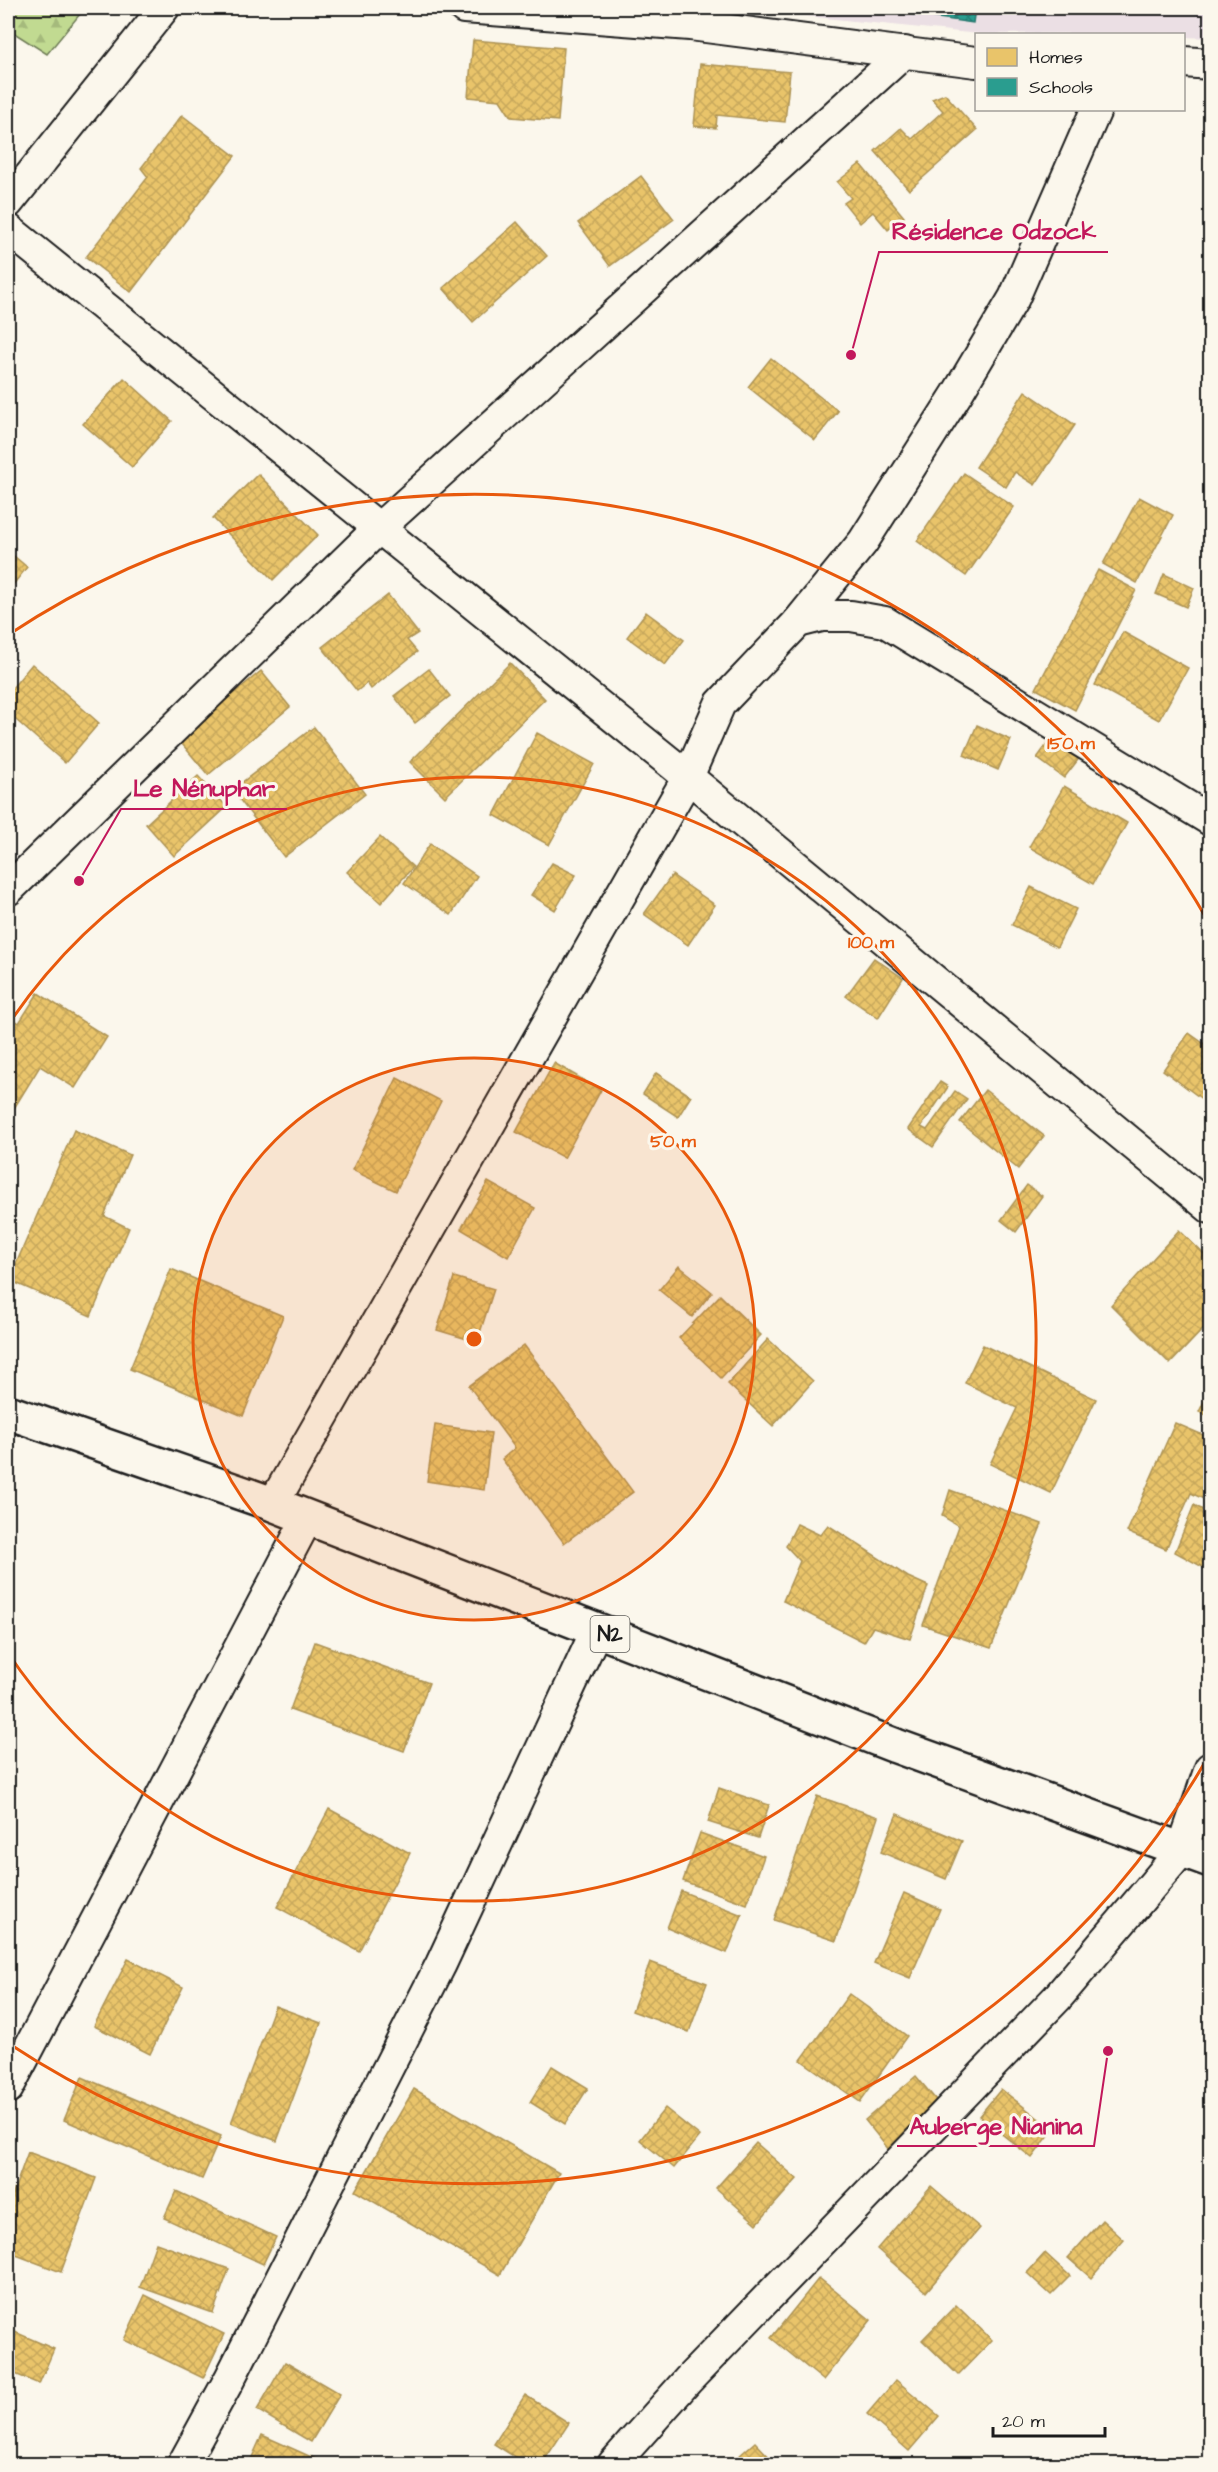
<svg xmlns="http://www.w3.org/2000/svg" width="1218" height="2472" viewBox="0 0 1218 2472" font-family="'Architects Daughter',sans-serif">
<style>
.built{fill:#ebdfe4}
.forest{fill:url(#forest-firs);stroke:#6e7b56;stroke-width:1.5}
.homes{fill:url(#homes-cross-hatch);stroke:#ac9253;stroke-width:1.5}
.schools{fill:url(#schools-cross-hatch);stroke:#26766c;stroke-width:1.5}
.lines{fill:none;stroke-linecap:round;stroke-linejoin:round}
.minor-casing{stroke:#1c1c1c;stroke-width:34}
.trunk-casing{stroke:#1c1c1c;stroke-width:38}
.minor{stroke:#fbf7ec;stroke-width:30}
.trunk{stroke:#fbf7ec;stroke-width:33}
.ring{fill:none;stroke:#e8590c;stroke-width:3}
.labels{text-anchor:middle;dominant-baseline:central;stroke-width:6;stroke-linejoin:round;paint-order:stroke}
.shield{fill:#fbf7ec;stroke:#5f5e5a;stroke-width:1.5}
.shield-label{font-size:21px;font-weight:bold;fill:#1c1c1c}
.centre{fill:#e8590c;stroke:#fbf7ec;stroke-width:3}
.ring-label{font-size:18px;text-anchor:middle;font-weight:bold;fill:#e8590c;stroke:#fbf7ec;stroke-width:6;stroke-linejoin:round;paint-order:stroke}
.leader{fill:none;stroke:#c2185b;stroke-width:2}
.callout-dot{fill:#c2185b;stroke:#fbf7ec;stroke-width:2}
.callout-label{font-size:24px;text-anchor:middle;font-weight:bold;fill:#c2185b;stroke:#fbf7ec;stroke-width:6;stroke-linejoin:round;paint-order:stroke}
</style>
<defs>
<pattern id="forest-firs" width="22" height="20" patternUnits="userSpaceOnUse" patternTransform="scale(1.5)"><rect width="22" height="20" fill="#c1da91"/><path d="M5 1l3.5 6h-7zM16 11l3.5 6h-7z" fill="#a5ba7c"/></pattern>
<pattern id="homes-cross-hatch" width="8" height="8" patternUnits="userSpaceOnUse" patternTransform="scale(1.5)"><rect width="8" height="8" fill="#e9c46a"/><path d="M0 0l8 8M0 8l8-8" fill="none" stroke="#c7a85b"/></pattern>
<pattern id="schools-cross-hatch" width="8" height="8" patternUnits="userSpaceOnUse" patternTransform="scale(1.5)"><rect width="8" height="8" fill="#2a9d8f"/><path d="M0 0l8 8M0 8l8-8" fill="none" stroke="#237f74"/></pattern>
</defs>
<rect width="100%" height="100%" fill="#fbf7ec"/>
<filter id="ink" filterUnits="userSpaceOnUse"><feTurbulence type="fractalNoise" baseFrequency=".0167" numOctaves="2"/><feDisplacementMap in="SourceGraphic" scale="12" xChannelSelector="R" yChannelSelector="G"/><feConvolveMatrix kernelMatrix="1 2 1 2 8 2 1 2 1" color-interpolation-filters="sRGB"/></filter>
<g filter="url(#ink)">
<!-- built -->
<polygon class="built" points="717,8 1210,8 1210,38 1184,37 1184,34 1111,33 979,34 767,12 730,13"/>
<!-- forest -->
<polygon class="forest" points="8,8 85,8 47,54 8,29"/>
<!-- homes -->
<g class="homes">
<polygon points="473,40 564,48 558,121 511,117 500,100 468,97"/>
<polygon points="700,64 790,72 785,122 717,115 716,128 694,126"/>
<polygon points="945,94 977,130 909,190 875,151 901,128 912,139 943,111 932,99"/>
<polygon points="182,115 235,156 131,292 86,257 148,177 141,168"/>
<polygon points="860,164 904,217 888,230 873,212 860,223 844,203 851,198 837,182"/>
<polygon points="641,176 674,219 610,266 578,223"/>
<polygon points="517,222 547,256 473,322 443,288"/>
<polygon points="771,358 838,411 815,440 748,387"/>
<polygon points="124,378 172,421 132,467 83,424"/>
<polygon points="1025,391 1075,425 1035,485 1015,472 1006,487 976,467"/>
<polygon points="964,473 1014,507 966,576 917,541"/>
<polygon points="258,474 318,535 273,580 213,518"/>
<polygon points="1139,497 1173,515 1137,583 1103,564"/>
<polygon points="8,551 27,567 8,591"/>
<polygon points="1098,570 1136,590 1075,710 1036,689"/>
<polygon points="1164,574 1194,588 1186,607 1156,594"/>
<polygon points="388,595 418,633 407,640 417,652 371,689 367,683 357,691 322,647"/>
<polygon points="646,612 684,640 665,665 627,637"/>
<polygon points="1123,632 1188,668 1159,720 1095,685"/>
<polygon points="510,663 545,699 445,797 410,762"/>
<polygon points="32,664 99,723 65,763 8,713 8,693"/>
<polygon points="429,669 450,696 415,723 394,696"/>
<polygon points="261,671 290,707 208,775 178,739"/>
<polygon points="977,725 1011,740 998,770 964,755"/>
<polygon points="314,727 365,794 284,857 232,790"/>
<polygon points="1056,732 1084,752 1064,778 1037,758"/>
<polygon points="537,733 594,764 549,845 494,815"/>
<polygon points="198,776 227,807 174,856 146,824"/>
<polygon points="1064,786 1127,823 1093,884 1029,847"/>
<polygon points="380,837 413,867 381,903 347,872"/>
<polygon points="430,844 477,876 451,915 404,883"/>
<polygon points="552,863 576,875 555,910 531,895"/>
<polygon points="672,875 715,905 688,945 644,914"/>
<polygon points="1031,887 1076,909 1057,947 1012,925"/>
<polygon points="874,958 903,978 878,1018 846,996"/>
<polygon points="38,993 107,1037 75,1088 40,1066 8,1118 8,1016 19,1023"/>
<polygon points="1189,1033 1210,1048 1210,1105 1163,1070"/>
<polygon points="554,1063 601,1090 564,1158 516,1132"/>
<polygon points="656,1073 691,1096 678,1117 643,1094"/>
<polygon points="397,1078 441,1101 396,1191 352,1170"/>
<polygon points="940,1082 948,1087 921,1127 927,1130 955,1091 967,1099 933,1147 908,1129"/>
<polygon points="985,1090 1044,1136 1018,1169 960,1122"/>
<polygon points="74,1130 130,1155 104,1216 129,1228 91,1316 9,1280"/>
<polygon points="488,1182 535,1208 508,1257 461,1229"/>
<polygon points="1027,1185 1042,1196 1016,1232 1001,1220"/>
<polygon points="1179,1230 1210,1260 1210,1322 1170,1364 1111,1305"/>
<polygon points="679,1266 712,1292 692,1317 659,1290"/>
<polygon points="171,1269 283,1316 243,1416 130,1369"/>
<polygon points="454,1277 494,1289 477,1342 437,1330"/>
<polygon points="720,1295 761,1335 721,1378 679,1338"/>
<polygon points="768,1339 813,1381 773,1426 728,1384"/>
<polygon points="524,1345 633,1492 564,1543 502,1459 515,1448 469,1386"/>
<polygon points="983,1345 1096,1399 1051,1493 990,1464 1017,1408 965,1383"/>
<polygon points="1210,1389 1210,1417 1199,1412"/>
<polygon points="1175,1423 1210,1438 1210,1502 1191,1493 1166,1549 1127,1532"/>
<polygon points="435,1425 491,1433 484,1490 427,1481"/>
<polygon points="950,1490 1042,1524 991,1648 923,1625 959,1526 942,1516"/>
<polygon points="1194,1505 1210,1514 1210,1571 1175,1552"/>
<polygon points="797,1524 820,1535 828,1525 908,1577 928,1586 910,1639 873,1627 864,1642 783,1601 800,1561 786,1546"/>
<polygon points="315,1642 429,1683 404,1751 290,1710"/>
<polygon points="719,1788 769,1805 758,1838 708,1822"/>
<polygon points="817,1796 878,1817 836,1941 774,1920"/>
<polygon points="329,1809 410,1853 359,1951 277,1907"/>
<polygon points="897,1814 962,1841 946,1879 881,1852"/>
<polygon points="700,1833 764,1856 747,1904 683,1881"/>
<polygon points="681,1891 742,1915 727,1953 667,1928"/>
<polygon points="904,1893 940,1909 910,1978 874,1963"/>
<polygon points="128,1959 183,1987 150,2054 94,2026"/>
<polygon points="650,1962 707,1983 689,2032 632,2011"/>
<polygon points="849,1994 907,2036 860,2102 801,2060"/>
<polygon points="275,2006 321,2023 277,2141 231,2123"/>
<polygon points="552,2066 588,2088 565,2124 530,2102"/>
<polygon points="916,2076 941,2106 889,2150 865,2120"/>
<polygon points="82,2077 221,2136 202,2179 64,2120"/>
<polygon points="414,2089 559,2173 500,2275 355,2191"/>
<polygon points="1001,2089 1053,2130 1032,2158 979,2116"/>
<polygon points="665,2108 700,2136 674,2168 640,2140"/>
<polygon points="756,2143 797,2179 757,2224 716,2188"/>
<polygon points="28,2152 96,2178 61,2272 8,2252 8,2207"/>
<polygon points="931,2186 980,2228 926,2292 877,2249"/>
<polygon points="176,2191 276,2237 263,2264 164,2218"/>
<polygon points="1102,2220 1124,2240 1091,2278 1068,2258"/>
<polygon points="156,2243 229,2269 213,2313 140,2287"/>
<polygon points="1045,2253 1070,2276 1051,2295 1027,2273"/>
<polygon points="819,2278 871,2320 823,2380 771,2338"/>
<polygon points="145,2295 224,2334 203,2378 124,2340"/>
<polygon points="956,2305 992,2340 958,2375 922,2340"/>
<polygon points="8,2329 54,2349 39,2384 8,2371"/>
<polygon points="285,2362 340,2394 311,2442 257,2410"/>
<polygon points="896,2380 939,2416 909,2451 867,2414"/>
<polygon points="525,2395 569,2423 542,2464 526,2464 494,2444"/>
<polygon points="262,2435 327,2464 249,2464"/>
<polygon points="755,2442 776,2464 730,2464"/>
</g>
<!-- schools -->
<polygon class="schools" points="867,8 975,8 973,23"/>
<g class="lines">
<!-- minor casing -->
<g class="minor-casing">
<g id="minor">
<polyline points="464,8 690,25 976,62"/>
<polyline points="1184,62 1210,64"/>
<polyline points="8,203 164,8"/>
<polyline points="8,229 688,777 1210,1208"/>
<polyline points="798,622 863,542 957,394 1014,298 1096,110"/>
<polyline points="8,890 378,529 905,52"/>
<polyline points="273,1504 688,777 720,704 798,622 822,616 851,616 885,622 1210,820"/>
<polyline points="8,2088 307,1519"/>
<polyline points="183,2464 229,2380 441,1964 597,1629"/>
<polyline points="613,2464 688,2380 1057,1998 1182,1850 1210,1768"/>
</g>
</g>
<!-- trunk casing -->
<g class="trunk-casing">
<polyline id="trunk" points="8,1412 273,1504 896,1746 1210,1860"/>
</g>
<!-- minor -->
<use href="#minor" class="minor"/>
<!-- trunk -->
<use href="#trunk" class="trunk"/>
</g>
</g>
<!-- distance rings -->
<circle cx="474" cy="1339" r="281" fill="#e8590c" fill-opacity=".12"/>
<g class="ring">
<circle cx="474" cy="1339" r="281"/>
<path d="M8 1025A562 562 0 1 1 8 1653"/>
<path d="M1209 1755A844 844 0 0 1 8 2043M8 635A844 844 0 0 1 1209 923"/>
</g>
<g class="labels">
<!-- shield labels -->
<rect class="shield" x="590.5" y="1616" width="39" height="36" rx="4.5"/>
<g class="shield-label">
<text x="610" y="1634">N2</text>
</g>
</g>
<circle cx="474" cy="1339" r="9" class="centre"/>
<g class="ring-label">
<text x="1071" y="749">150 m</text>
<text x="871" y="948">100 m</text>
<text x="673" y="1147">50 m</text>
</g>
<!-- callouts -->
<path class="leader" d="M851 355L879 252H1108M79 881L121 809H287M1108 2051L1094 2146H897"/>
<g class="callout-dot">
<circle cx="851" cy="355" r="6"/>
<circle cx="79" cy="881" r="6"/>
<circle cx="1108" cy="2051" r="6"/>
</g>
<g class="callout-label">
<text x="994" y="239">Résidence Odzock</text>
<text x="204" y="796">Le Nénuphar</text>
<text x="996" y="2134">Auberge Nianina</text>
</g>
<!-- margin -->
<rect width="1218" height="2472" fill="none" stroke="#fbf7ec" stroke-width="30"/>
<rect x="15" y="15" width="1188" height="2442" fill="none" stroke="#1c1c1c" stroke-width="2" filter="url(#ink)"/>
<!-- legend -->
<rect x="975" y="33" width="210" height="78" fill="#fbf7ec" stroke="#a29f99" stroke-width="1.5"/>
<rect x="987" y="48" width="30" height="18" fill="#e9c46a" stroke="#a29f99" stroke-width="1.5"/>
<text x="1029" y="63" font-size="18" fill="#1c1c1c">Homes</text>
<rect x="987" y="78" width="30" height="18" fill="#2a9d8f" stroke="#a29f99" stroke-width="1.5"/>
<text x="1029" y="93" font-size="18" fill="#1c1c1c">Schools</text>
<!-- scale -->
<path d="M993 2427v9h112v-9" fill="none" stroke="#1c1c1c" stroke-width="3"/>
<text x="1002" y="2427" font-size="18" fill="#1c1c1c" stroke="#fbf7ec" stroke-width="4.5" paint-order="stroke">20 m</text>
</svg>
